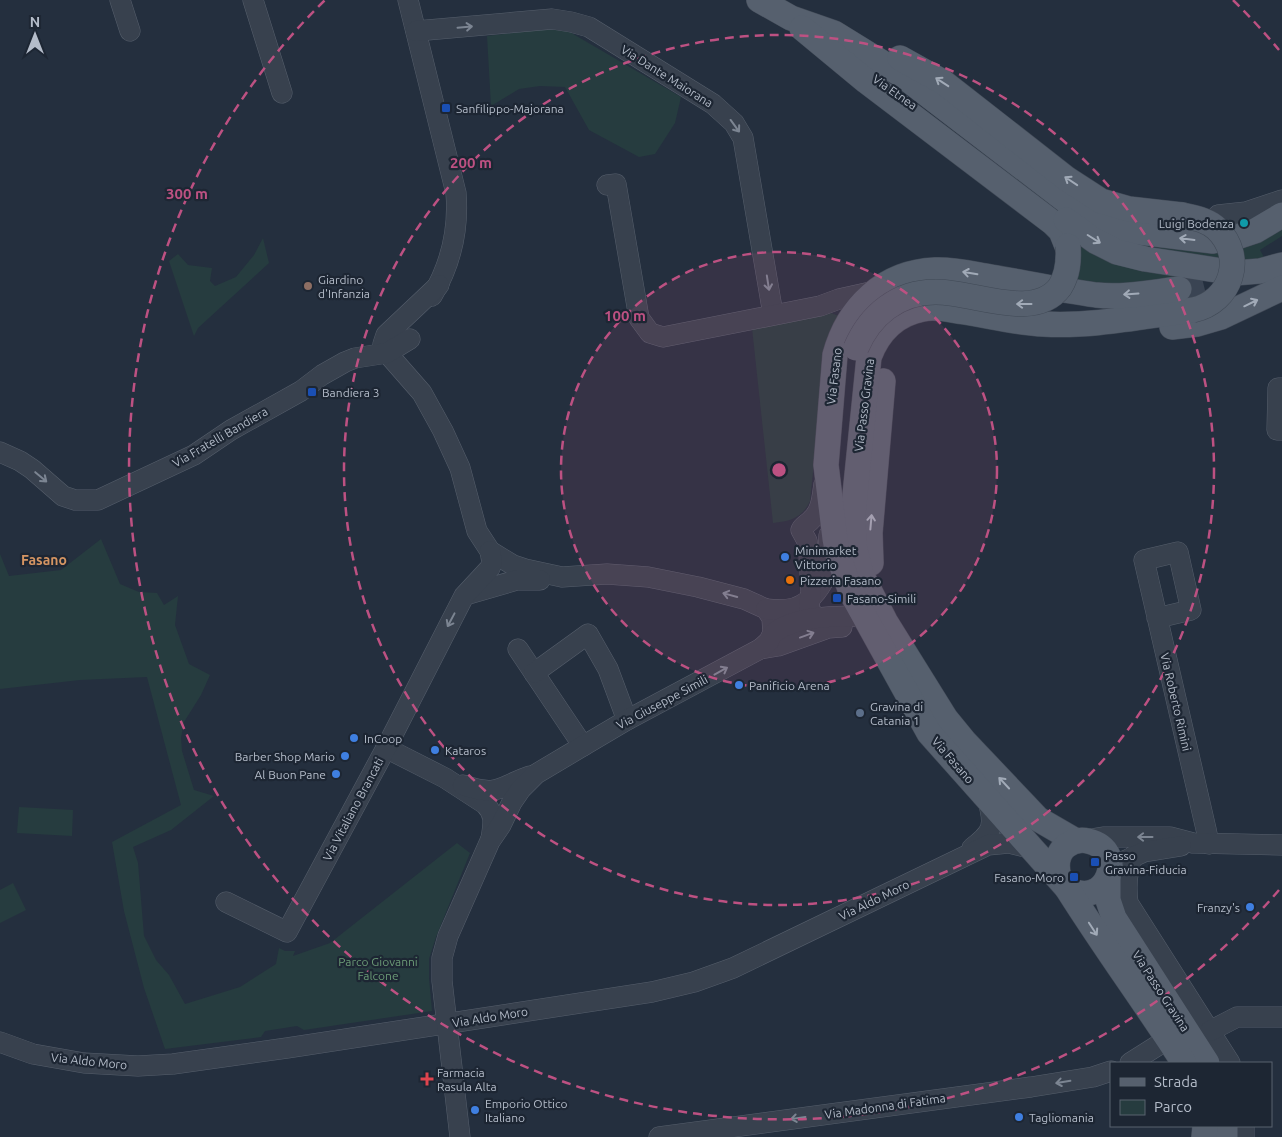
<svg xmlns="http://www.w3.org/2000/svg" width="1282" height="1137" viewBox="0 0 1282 1137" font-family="Ubuntu,sans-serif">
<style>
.green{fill:#263c3f}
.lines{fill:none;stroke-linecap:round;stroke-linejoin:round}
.major-tunnel{stroke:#3a4453;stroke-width:25;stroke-dasharray:25 12;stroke-linecap:butt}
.minor-casing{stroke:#565f6c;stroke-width:21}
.major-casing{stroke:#414a57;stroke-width:26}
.minor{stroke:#38414e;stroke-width:20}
.major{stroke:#56606e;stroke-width:25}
.major-bridge-casing{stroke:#414a57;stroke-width:26;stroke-linecap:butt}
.major-bridge{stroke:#56606e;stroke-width:25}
.oneway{stroke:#7c8592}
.oneway2{stroke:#a1aab7}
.ring{fill:none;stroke:#bd5182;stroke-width:2.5;stroke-dasharray:9 6}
.transit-dot{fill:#1a4fb4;stroke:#1d2633;stroke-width:2}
.culture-dot{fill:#0f9aa8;stroke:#1d2633;stroke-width:2}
.education-dot{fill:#8d6e63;stroke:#1d2633;stroke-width:2}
.shop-dot{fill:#3f7fe0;stroke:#1d2633;stroke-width:2}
.food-dot{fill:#e8710a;stroke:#1d2633;stroke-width:2}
.service-dot{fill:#5c6f8a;stroke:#1d2633;stroke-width:2}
.health-dot{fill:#e0444e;stroke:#1d2633;stroke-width:2}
.labels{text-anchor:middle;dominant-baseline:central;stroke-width:4.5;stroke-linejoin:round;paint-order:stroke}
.street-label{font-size:12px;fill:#b4bcc9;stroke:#1d2633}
.poi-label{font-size:12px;fill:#b4bcc9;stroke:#1d2633;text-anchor:start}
.park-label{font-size:12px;fill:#6b9a76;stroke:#1d2633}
.neighbourhood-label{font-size:14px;font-weight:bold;fill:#d59563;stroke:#1d2633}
.centre{fill:#bd5182;stroke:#1d2633;stroke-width:2.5}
.ring-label{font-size:15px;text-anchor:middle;font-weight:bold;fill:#bd5182;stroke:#1d2633;stroke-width:4.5;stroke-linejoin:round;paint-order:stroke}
</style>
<rect width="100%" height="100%" fill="#242f3e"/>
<!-- green -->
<g class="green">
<polygon points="544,29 568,31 681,97 675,123 655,154 639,157 589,130 565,87 540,86 519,89 491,106 487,36"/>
<polygon points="1282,226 1282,236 1260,250 1266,261 1242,264 1155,252 1116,237"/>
<polygon points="263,238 269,263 198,328 194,336 169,261 178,254 188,265 212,268 210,281 215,286 236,277 254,255"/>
<polygon points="1077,244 1178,274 1179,282 1130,287 1080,283 1064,275"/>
<path d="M 831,313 L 839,316 L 825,357 L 810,501 C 802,518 791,521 773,523 L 752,328 Z"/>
<polygon points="101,539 120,584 139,592 157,593 164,605 178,596 175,625 189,664 210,675 201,695 184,722 181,738 182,751 194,790 214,796 171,830 133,847 138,863 144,936 156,960 169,975 185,1004 240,987 276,964 279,948 285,951 295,951 293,956 330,943 457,843 470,853 436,937 429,959 429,978 432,1011 304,1030 297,1026 265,1031 261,1037 165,1049 144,988 124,911 112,842 181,805 147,677 80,680 0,689 0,554 9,576 61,570"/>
<polygon points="19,807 73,810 72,836 17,833"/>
<polygon points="13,883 26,910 0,923 0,890"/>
</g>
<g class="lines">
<!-- major-tunnel -->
<path class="major-tunnel" d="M 1179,289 C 1203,286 1224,280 1245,268"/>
<!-- minor casing -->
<g class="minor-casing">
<g id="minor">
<polyline points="120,0 130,31"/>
<polyline points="253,0 282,93"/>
<path d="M 408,0 L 456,193 C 459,231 451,264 432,296"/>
<polyline points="416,31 552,19 571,22 589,27 713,104 734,123 743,138 773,314"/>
<polyline points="607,185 616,184 639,318 650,333 663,337 820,306 839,299 875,291"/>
<polyline points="1218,215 1246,212 1282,200"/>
<polyline points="439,285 386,335 383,344 387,353 422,393 443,431 460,468 477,531 490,551 513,565 525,569 562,577 607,574 648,577 698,587 744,599 766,609 772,618 773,634"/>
<polyline points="1282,388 1278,388 1277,430 1282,430"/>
<polyline points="0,452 20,461 32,469 63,496 75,500 98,500 194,455 231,430 301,391 322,375 345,362 355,358 387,353 410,339"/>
<polyline points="469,594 517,580 540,580"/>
<path d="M 766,609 C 788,611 802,610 816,592 C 820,587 824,581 826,575 C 829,562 828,548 829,535"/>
<path d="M 817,618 L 811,612 L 809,607 L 811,592 L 809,554 L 807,541 L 801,530 C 803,525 808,524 812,519 C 822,510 822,496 824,484"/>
<polyline points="1157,618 1191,610 1178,552 1144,560 1206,829 1209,844"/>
<polyline points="518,649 583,746"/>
<polyline points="760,649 778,646 828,628 842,627"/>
<polyline points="534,673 588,634 608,669 627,720"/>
<path d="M 386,748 L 445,778 L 485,804 C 496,815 493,825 491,839"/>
<path d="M 463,785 C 499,797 498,787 530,776"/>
<polyline points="1085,840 1103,837 1170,837 1193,843 1282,845"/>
<path d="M 972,848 C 993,832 995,826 988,801"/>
<path d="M 1133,856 C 1126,872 1126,887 1128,903 L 1230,1063"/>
<polyline points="1122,862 1144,852 1181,846"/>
<polyline points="226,902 287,932 386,748 464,596 490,568 492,562 490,551"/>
<polyline points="1210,1031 1237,1017 1282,1017"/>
<polyline points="0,1042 33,1054 84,1063 138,1066 173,1064 287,1048 652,992 694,982 733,968 988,845 1009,843 1033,849"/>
<polyline points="1130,1063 1168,1039"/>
<polyline points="1244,1126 1244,1137"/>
<path d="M 460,1137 L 442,981 L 442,958 L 448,936 L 490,841 L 501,825 L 512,802 L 521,789 L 536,774 L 583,746 L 627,720 L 760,649 C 763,647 766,644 769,641 C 770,639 771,636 773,634 C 792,616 840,615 864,617"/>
<polyline points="659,1137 1031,1087 1093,1077 1111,1071"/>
</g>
</g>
<!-- major casing -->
<g class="major-casing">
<g id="major">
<polyline points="759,0 791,18 834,33 902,75 1086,216 1114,229 1213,241 1237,237 1255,231 1282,215"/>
<polyline points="802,28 866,81 1053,223 1061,231 1067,246"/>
<polyline points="900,58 943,82 1067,179 1101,201 1129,209 1182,215"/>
<polyline points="1066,220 1095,241 1117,252 1145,259 1235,273 1260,271 1282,265"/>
<polyline points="1172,327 1197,324 1221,317 1282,288"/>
<polyline points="871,563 870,533 883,381"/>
<path d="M 1076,841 L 1038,819 L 964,741 L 946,719 L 885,621 L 861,574 L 854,545 L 853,514 L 869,357 C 878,333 896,314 923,309 C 937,306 950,310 964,312 C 990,316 1016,323 1043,324 C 1093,327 1144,316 1193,310"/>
<path d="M 1059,878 C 1056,866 1056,854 1066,846 C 1073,841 1080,839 1088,841 C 1130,850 1106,912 1067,888 L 929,733 L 851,592 L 838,555 L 835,539 L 826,465 L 835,355 C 848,307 884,272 935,270 C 954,269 973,274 991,277 C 1026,283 1061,290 1096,295 C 1124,298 1152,292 1179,289"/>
<polyline points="1108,879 1108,900 1114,918 1207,1063"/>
<path d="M 1067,888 C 1104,947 1146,1004 1184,1063"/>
<polyline points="1225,1126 1225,1137"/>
<polyline points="1204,1137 1205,1126"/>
</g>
</g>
<!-- minor -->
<use href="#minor" class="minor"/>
<!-- major -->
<use href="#major" class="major"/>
<!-- major-bridge casing -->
<g class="major-bridge-casing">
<g id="major-bridge">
<path d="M 1182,215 C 1195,218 1208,220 1217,229 C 1246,257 1231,302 1193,310"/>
<path d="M 856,348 C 870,315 898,292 935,292 C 972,291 1034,322 1060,287 C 1068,274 1069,261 1068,246"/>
</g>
</g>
<!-- major-bridge -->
<use href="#major-bridge" class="major-bridge"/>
</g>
<!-- one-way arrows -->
<defs><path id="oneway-shaft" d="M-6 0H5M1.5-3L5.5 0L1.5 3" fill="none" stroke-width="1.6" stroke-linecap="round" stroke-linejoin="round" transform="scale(1.25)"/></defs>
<g class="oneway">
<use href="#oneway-shaft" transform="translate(465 27) rotate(-5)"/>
<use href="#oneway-shaft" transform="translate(735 126) rotate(54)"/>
<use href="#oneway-shaft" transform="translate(768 283) rotate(81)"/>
<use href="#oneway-shaft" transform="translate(41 477) rotate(40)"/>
<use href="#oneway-shaft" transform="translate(730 595) rotate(-165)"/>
<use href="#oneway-shaft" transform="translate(451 620) rotate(118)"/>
<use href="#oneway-shaft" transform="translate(807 635) rotate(-20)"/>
<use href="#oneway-shaft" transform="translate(721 671) rotate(-29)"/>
<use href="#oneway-shaft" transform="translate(1145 837) rotate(-180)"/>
<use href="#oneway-shaft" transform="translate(1063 1082) rotate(171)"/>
<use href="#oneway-shaft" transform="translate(798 1118) rotate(172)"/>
</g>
<g class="oneway2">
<use href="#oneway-shaft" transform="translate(942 82) rotate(-147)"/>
<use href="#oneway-shaft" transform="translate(1071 181) rotate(-146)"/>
<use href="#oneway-shaft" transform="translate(1094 239) rotate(32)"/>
<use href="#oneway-shaft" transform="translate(1187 239) rotate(-173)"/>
<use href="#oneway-shaft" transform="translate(970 273) rotate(-171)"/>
<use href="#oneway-shaft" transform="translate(1131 294) rotate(176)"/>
<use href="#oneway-shaft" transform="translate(1251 303) rotate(-26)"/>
<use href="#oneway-shaft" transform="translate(1024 304) rotate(180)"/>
<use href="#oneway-shaft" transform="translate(871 522) rotate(-85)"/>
<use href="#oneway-shaft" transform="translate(1004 783) rotate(-133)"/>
<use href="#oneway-shaft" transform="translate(1093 929) rotate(57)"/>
</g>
<!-- distance rings -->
<circle cx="779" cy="470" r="218" fill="#bd5182" fill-opacity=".12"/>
<g class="ring">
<circle cx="779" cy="470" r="218"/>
<circle cx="779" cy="470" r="435"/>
<path d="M1279 890A653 653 0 1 1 325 0M1233 0A653 653 0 0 1 1279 50"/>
</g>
<!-- markers -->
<g class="transit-dot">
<rect x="441" y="103" width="10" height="10" rx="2.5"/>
<rect x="307" y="387" width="10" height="10" rx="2.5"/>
<rect x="832" y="593" width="10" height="10" rx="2.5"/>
<rect x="1090" y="857" width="10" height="10" rx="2.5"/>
<rect x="1069" y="872" width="10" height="10" rx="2.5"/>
</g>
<circle class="culture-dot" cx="1244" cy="223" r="5"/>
<circle class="education-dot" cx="308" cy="286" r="5"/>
<g class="shop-dot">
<circle cx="785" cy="557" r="5"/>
<circle cx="739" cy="685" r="5"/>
<circle cx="354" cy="738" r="5"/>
<circle cx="435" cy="750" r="5"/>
<circle cx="345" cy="756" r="5"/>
<circle cx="336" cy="774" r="5"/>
<circle cx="1250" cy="907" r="5"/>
<circle cx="475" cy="1110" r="5"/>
<circle cx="1019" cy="1117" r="5"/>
</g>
<circle class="food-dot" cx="790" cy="580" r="5"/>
<circle class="service-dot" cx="860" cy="713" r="5"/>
<path class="health-dot" d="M424.5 1071.5h5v5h5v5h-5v5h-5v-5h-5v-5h5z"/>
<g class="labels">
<!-- street labels -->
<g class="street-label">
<text transform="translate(667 76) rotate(32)">Via Dante Maiorana</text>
<text transform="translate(895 92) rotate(35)">Via Etnea</text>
<text transform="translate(834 376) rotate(-83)">Via Fasano</text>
<text transform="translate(864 405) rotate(-83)">Via Passo Gravina</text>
<text transform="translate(220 437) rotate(-30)">Via Fratelli Bandiera</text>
<text transform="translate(662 702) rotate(-28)">Via Giuseppe Simili</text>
<text transform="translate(1176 702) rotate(77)">Via Roberto Rimini</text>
<text transform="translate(953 760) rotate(49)">Via Fasano</text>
<text transform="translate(353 809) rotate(-62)">Via Vitaliano Brancati</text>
<text transform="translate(874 900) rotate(-26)">Via Aldo Moro</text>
<text transform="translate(1161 991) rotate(57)">Via Passo Gravina</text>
<text transform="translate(490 1017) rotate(-9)">Via Aldo Moro</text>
<text transform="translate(89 1061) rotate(6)">Via Aldo Moro</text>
<text transform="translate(885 1106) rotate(-8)">Via Madonna di Fatima</text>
</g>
<!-- poi labels -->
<g class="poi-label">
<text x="456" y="108">Sanfilippo-Majorana</text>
<text x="1234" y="223" text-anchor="end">Luigi Bodenza</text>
<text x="318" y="279">Giardino<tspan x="318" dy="14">d'Infanzia</tspan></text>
<text x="322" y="392">Bandiera 3</text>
<text x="795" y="550">Minimarket<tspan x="795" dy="14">Vittorio</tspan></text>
<text x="800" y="580">Pizzeria Fasano</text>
<text x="847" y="598">Fasano-Simili</text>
<text x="749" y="685">Panificio Arena</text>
<text x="870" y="706">Gravina di<tspan x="870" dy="14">Catania 1</tspan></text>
<text x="364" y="738">InCoop</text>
<text x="445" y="750">Kataros</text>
<text x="335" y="756" text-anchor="end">Barber Shop Mario</text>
<text x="326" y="774" text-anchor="end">Al Buon Pane</text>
<text x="1105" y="855">Passo<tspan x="1105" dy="14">Gravina-Fiducia</tspan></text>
<text x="1064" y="877" text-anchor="end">Fasano-Moro</text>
<text x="1240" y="907" text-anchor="end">Franzy's</text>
<text x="437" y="1072">Farmacia<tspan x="437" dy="14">Rasula Alta</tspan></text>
<text x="485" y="1103">Emporio Ottico<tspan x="485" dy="14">Italiano</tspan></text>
<text x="1029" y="1117">Tagliomania</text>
</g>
<!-- park labels -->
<g class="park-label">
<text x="378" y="961">Parco Giovanni<tspan x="378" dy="14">Falcone</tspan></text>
</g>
<!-- neighbourhood labels -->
<g class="neighbourhood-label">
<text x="44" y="560">Fasano</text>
</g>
</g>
<circle cx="779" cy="470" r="8" class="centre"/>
<g class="ring-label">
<text x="471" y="168">200 m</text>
<text x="187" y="199">300 m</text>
<text x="625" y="321">100 m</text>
</g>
<!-- legend -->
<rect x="1110" y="1062" width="162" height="65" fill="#1d2633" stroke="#59626f"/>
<rect x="1120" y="1078" width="25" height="8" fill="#56606e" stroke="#59626f"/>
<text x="1154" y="1087" font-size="15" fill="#b4bcc9">Strada</text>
<rect x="1120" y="1100" width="25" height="15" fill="#263c3f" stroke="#59626f"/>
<text x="1154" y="1112" font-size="15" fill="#b4bcc9">Parco</text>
<!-- north arrow -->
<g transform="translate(35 35)" stroke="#1d2633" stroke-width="4" paint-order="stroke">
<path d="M0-4L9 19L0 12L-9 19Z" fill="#b4bcc9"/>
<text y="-8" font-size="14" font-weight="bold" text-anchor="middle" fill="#b4bcc9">N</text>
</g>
</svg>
